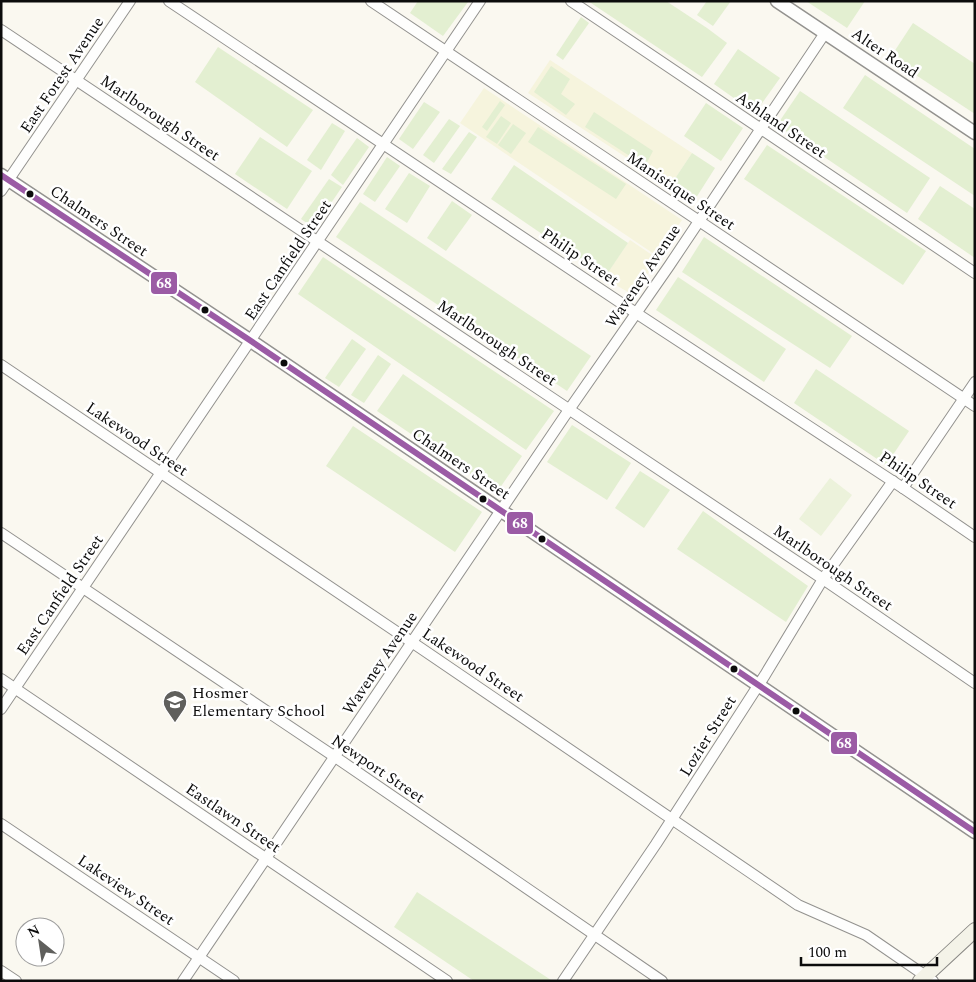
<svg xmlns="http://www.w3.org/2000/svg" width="976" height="982" viewBox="0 0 976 982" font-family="Spectral,serif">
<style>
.farmland{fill:#f6f4dd}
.green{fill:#e3efd1}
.pitch{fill:#ecf2db}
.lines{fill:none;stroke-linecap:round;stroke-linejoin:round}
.minor-casing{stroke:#93928f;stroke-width:12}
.tertiary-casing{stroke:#93928f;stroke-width:15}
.secondary-casing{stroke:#8a8985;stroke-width:16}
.minor{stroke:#fefefd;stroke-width:10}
.tertiary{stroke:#fefefd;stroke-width:12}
.secondary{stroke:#f4f3e8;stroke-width:14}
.bus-1-casing{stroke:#fff;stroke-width:10}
.bus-1{stroke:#9b5ba5;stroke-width:6}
.bus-dot{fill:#0c0c0c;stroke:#fff;stroke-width:2}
.labels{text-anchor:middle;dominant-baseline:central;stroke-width:5;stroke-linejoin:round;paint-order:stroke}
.street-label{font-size:16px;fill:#0c0c0c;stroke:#fff}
.poi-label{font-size:16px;fill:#0c0c0c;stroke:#fff;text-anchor:start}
.line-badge{stroke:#fff;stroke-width:2}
.badge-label{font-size:14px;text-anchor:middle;font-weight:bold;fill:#fff}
</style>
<rect width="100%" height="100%" fill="#faf8f0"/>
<!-- farmland -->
<g class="farmland">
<polygon points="550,60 692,153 670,186 528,93"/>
<polygon points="484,88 682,220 657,256 460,123"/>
<polygon points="630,240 658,259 633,295 604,278"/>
</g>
<!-- green -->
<g class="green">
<polygon points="418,1 467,1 468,2 443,36 410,13"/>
<polygon points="588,1 666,1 707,28 727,43 702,77"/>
<polygon points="707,1 731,1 713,26 697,15"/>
<polygon points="806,1 865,1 847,28"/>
<polygon points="581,17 589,23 563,60 556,55"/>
<polygon points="913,23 975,64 975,114 890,58"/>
<polygon points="218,47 313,110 287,147 195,82"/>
<polygon points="738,49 780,78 755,113 714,84"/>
<polygon points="551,66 570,79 561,94 575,104 566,115 534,92"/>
<polygon points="865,75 975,149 975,196 843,108"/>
<polygon points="800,91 930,178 907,213 777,125"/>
<polygon points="500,101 505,105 487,131 482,127"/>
<polygon points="424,102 440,112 413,149 399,139"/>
<polygon points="706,103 743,128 721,161 684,136"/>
<polygon points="594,112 653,151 645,166 585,127"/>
<polygon points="501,116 511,123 497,144 486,137"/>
<polygon points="449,119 460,126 434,163 423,155"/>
<polygon points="332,123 345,131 321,170 307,160"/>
<polygon points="513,124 526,133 511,154 498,145"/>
<polygon points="538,127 626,184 616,199 528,142"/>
<polygon points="469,132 477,137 451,174 442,169"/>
<polygon points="260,137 312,171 287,209 235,174"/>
<polygon points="357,138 369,147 343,185 331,175"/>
<polygon points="767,145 926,251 903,285 744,179"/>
<polygon points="692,153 715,168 694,201 670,186"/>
<polygon points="387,157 400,166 375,202 363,194"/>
<polygon points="514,165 628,243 605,277 491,199"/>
<polygon points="409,173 430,186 407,223 385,209"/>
<polygon points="329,179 342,187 314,228 301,219"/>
<polygon points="940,186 975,209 975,258 918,219"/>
<polygon points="452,201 472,215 446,251 427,238"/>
<polygon points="360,202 591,356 567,391 336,237"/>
<polygon points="704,237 852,336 830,368 682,272"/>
<polygon points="323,257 554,411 526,450 298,294"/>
<polygon points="678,277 786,349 764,382 656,310"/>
<polygon points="352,339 366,349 339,387 325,378"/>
<polygon points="378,355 391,364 364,403 351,395"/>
<polygon points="816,369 909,431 886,465 794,403"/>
<polygon points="403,374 522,456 497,492 377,411"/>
<polygon points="572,425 631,463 607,500 547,462"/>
<polygon points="353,426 482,512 455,552 326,466"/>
<polygon points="640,471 670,490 644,528 615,508"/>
<polygon points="703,511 808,586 786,622 677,549"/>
<polygon points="417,892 551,980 474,981 394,927"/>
</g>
<!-- pitch -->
<polygon class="pitch" points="830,478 852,495 821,536 799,519"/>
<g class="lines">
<!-- minor casing -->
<g class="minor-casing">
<g id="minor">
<polyline points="169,1 636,313 903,488 975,537"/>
<polyline points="371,1 975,406"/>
<polyline points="571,1 975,273"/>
<polyline points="1,30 823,579 975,683"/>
<polyline points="1,191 130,1"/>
<polyline points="1,365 422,649 798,905 866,935 933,981"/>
<polyline points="903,488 975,382"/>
<polyline points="1,533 344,763 662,981"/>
<polyline points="1,679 447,981"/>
<polyline points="1,709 480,1"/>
<polyline points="1,824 234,981"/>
<polyline points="1,971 16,981"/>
<polyline points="183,981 564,417 669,266 825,33"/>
<polyline points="563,981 656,844 765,675 823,579 893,481"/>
</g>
</g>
<!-- tertiary casing -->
<g class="tertiary-casing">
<g id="tertiary">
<polyline points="777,1 975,133"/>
<polyline points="1,175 251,341 975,832"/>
</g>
</g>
<!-- secondary casing -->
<g class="secondary-casing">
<polyline id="secondary" points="920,981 975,930"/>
</g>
<!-- minor -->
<use href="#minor" class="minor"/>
<!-- tertiary -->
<use href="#tertiary" class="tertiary"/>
<!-- secondary -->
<use href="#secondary" class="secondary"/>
<!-- bus-1 casing -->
<g class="bus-1-casing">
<polyline id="bus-1" points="1,175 251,341 975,832"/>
</g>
<!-- bus-1 -->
<use href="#bus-1" class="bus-1"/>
</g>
<!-- icons -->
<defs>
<g id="school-pin" transform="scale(1.25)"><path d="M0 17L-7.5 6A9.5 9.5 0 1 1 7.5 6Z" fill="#5f5f5c" stroke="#fff"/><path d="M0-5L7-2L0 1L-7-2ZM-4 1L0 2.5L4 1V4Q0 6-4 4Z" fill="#fff"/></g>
</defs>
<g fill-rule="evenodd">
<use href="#school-pin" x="175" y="702"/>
</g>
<!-- markers -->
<g class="bus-dot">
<circle cx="30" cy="194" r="4.5"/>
<circle cx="205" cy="310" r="4.5"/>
<circle cx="284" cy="363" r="4.5"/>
<circle cx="483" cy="499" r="4.5"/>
<circle cx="542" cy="539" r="4.5"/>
<circle cx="734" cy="669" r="4.5"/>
<circle cx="796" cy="711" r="4.5"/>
</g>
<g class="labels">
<!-- street labels -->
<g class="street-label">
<text transform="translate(885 53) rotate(34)">Alter Road</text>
<text transform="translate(62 75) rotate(-56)">East Forest Avenue</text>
<text transform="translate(160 118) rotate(34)">Marlborough Street</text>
<text transform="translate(781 125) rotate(34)">Ashland Street</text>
<text transform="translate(681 191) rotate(34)">Manistique Street</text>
<text transform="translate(99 221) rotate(34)">Chalmers Street</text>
<text transform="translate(580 257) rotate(34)">Philip Street</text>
<text transform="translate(288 260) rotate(-56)">East Canfield Street</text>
<text transform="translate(643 276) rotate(-56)">Waveney Avenue</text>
<text transform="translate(497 343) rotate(34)">Marlborough Street</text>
<text transform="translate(137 439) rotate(34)">Lakewood Street</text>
<text transform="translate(461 464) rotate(34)">Chalmers Street</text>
<text transform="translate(918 480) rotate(34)">Philip Street</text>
<text transform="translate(833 568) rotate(34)">Marlborough Street</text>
<text transform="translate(60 595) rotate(-56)">East Canfield Street</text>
<text transform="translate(380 663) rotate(-56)">Waveney Avenue</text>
<text transform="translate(473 665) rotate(34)">Lakewood Street</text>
<text transform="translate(708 736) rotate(-58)">Lozier Street</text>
<text transform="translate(378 769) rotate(34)">Newport Street</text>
<text transform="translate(233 818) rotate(34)">Eastlawn Street</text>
<text transform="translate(126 890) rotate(34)">Lakeview Street</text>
</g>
<!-- poi labels -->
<g class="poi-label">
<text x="192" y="693">Hosmer<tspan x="192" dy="18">Elementary School</tspan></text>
</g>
</g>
<g class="line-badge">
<rect x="150" y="271" width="28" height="24" rx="5" fill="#9b5ba5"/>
<rect x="506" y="511" width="28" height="24" rx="5" fill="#9b5ba5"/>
<rect x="830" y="731" width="28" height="24" rx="5" fill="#9b5ba5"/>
</g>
<g class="badge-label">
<text x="164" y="288">68</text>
<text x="520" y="528">68</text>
<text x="844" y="748">68</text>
</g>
<!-- border -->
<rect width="976" height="982" fill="none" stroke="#0c0c0c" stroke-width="5"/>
<!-- north arrow -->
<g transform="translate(40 942) rotate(330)"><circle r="24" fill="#ffffff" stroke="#9e9e9e"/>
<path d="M0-4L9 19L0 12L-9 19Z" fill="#5f5f5c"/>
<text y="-8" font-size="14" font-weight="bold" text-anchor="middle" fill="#0c0c0c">N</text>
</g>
<!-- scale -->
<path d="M801 957v8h136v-8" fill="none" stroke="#0c0c0c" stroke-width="2.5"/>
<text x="808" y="957" font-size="15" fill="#0c0c0c" stroke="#ffffff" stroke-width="4" paint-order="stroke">100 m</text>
</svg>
